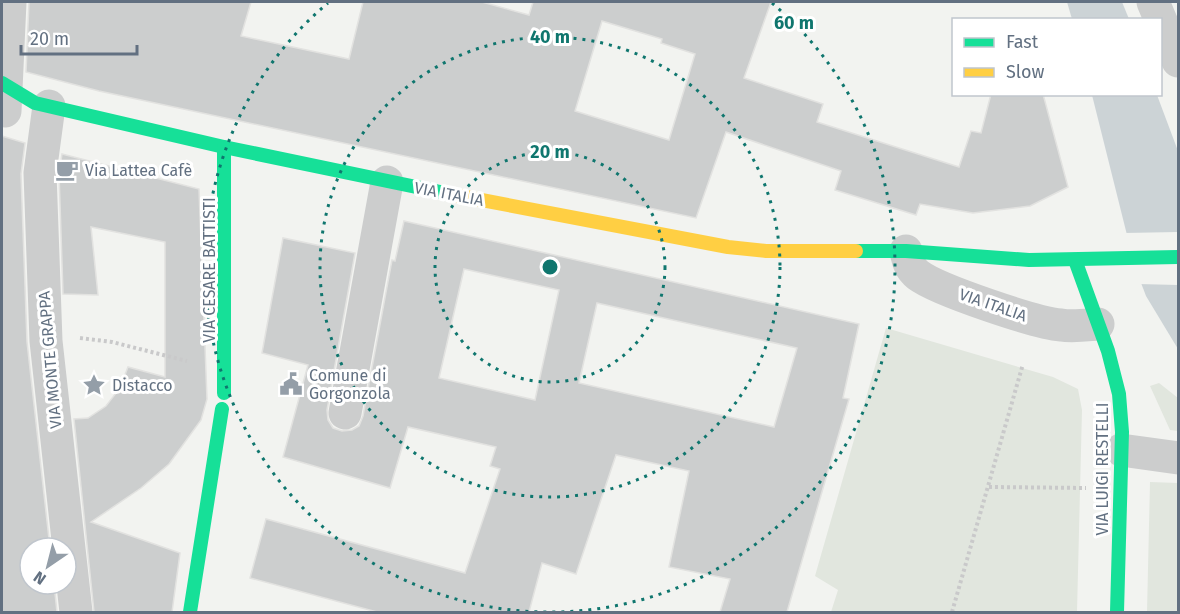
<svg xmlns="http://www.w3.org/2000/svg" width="1180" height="614" viewBox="0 0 1180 614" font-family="'Fira Sans',sans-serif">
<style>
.green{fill:#e1e6de}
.water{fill:#ccd3d6}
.pier{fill:#f2f3f0}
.building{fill:#cccece;stroke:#e2e2e0;stroke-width:1.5;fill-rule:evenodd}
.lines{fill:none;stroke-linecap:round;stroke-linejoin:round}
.path{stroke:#c9c9ca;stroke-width:4;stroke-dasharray:3 3;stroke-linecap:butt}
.street{stroke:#cccdcd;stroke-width:33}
.fast{stroke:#16e098;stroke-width:14}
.slow{stroke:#ffcf43;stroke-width:14}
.ring{fill:none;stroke:#0f766e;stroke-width:3;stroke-dasharray:3 6}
.labels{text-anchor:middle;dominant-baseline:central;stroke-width:6;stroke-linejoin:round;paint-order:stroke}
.poi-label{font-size:16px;fill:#627081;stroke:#fff;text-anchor:start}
.street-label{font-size:16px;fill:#627081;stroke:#fff}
.centre{fill:#0f766e;stroke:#fff;stroke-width:3}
.ring-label{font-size:18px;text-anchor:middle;font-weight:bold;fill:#0f766e;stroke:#fff;stroke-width:6;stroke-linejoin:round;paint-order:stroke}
</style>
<rect width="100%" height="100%" fill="#f2f3f0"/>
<!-- green -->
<g class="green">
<polygon points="886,328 1053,377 1078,389 1082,410 1077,612 831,612 838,590 815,576"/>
<polygon points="1159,383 1178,398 1178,431 1170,430 1150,386"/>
<polygon points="1150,482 1178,483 1178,612 1147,612"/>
</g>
<!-- water -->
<g class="water">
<polygon points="1067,2 1122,2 1129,19 1072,19"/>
<polygon points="1092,95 1157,95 1178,151 1178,349 1146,296 1135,267"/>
</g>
<!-- pier -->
<polygon class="pier" points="1178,232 1178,285 1138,284 1124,233"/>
<!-- building -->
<g class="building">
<path d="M 29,2 L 251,2 L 241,36 L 349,59 L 363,2 L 482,2 L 529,15 L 533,2 L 771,2 L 744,78 L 823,104 L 817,122 L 959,167 L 971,131 L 981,133 L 991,94 L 1043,94 L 1068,187 L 1030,206 L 973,213 L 920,204 L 916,215 L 835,190 L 841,171 L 726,132 L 696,218 L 99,91 L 26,72 ZM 602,21 L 662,39 L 661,43 L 695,54 L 669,140 L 575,111 Z"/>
<polygon points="2,136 25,143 21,174 27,342 50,548 30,548 30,584 54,584 57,612 2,612"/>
<polygon points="62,154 199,189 207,399 201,420 169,464 141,488 91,522 180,553 172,612 94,612 74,419 88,418 106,406 120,388 128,367 165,377 165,242 91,227 98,295 63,294 59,174"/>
<path d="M 404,221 L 859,324 L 843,398 L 849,399 L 787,612 L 720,612 L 730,579 L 669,567 L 689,471 L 616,455 L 576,574 L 542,563 L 529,612 L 377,612 L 250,578 L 266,519 L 465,573 L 500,469 L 490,466 L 496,447 L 408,427 L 390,488 L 283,457 L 308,365 L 262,353 L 283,238 L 355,253 L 327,410 L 328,420 L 333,428 L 342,431 L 352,430 L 359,426 L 363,416 L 392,260 L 395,261 ZM 464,269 L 559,290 L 535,400 L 439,378 ZM 597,303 L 797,348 L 774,427 L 579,383 Z"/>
</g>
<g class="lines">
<!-- path -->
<g class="path">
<polyline points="80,338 112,342 187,361"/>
<polyline points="989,487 1086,488"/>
<polyline points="952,612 1023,364"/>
</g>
<!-- street -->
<g class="street">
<polyline points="1153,2 1178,61"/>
<polyline points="49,106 40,173 46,341 76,612"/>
<polyline points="2,110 5,111 10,2"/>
<path d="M 906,251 C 908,261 910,269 918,275 C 938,290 1036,323 1061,325 C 1073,327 1086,325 1098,324"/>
<polyline points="345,413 387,182"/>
<polyline points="1121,450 1178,458"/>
</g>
<!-- fast -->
<g class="fast">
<polyline points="2,83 35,103 224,147 450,194"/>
<polyline points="224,147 224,393"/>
<polyline points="856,251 906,251 1029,260 1178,257"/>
<polyline points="1075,260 1108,351 1119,394 1122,432 1117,612"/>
<polyline points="190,612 222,409"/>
</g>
<!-- slow -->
<polyline class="slow" points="450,194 728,247 766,251 856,251"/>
</g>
<!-- distance rings -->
<g class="ring">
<circle cx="550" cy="267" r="115"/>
<circle cx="550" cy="267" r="230"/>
<path d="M772 3A345 345 0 1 1 328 3"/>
</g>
<!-- icons -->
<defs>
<g id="cafe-bare" transform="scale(1.8)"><path d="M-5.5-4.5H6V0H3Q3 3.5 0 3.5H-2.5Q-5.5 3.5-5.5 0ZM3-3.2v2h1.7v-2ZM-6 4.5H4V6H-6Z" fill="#949ea8" stroke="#fff" stroke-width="2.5" paint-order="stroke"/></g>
<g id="civic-bare" transform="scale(1.8)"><path d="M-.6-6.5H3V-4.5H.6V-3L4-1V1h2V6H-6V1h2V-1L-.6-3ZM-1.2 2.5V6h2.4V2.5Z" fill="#949ea8" stroke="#fff" stroke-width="2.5" paint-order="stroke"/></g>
<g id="sight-bare" transform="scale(1.8)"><path d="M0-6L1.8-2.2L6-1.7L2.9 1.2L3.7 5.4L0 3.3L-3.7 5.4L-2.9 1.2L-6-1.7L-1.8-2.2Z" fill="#949ea8" stroke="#fff" stroke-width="2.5" paint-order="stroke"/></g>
</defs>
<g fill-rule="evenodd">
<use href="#cafe-bare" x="67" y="170"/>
<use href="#civic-bare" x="291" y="384"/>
<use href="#sight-bare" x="94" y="385"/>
</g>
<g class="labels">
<!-- poi labels -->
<g class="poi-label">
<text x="85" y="170">Via Lattea Cafè</text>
<text x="309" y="375">Comune di<tspan x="309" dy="18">Gorgonzola</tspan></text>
<text x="112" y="385">Distacco</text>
</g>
<!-- street labels -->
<g class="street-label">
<text transform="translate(449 194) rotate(11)">VIA ITALIA</text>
<text transform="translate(209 270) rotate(-90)">VIA CESARE BATTISTI</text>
<text transform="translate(993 305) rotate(19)">VIA ITALIA</text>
<text transform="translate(50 360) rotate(-95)">VIA MONTE GRAPPA</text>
<text transform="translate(1102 469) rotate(-90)">VIA LUIGI RESTELLI</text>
</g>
</g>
<circle cx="550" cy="267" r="9" class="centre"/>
<g class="ring-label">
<text x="794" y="29">60 m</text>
<text x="550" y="43">40 m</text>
<text x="550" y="158">20 m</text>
</g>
<!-- border -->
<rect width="1180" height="614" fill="none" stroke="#627081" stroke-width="6"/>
<!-- legend -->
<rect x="952" y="18" width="210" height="78" fill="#ffffff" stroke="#c0c6cd" stroke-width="1.5"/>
<rect x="964" y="38" width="30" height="9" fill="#16e098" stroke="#c0c6cd" stroke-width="1.5"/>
<text x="1006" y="48" font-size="18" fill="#627081">Fast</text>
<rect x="964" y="68" width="30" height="9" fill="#ffcf43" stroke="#c0c6cd" stroke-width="1.5"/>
<text x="1006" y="78" font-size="18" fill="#627081">Slow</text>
<!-- north arrow -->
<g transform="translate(48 566) rotate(215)"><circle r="28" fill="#ffffff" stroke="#c0c6cd" stroke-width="1.5"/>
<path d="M0-4.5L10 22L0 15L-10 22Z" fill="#949ea8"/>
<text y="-9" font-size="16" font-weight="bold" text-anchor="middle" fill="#627081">N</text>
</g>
<!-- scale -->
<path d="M21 45v9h116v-9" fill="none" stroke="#627081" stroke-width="3"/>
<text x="30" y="45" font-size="18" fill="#627081" stroke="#ffffff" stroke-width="4.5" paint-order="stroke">20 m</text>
</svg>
